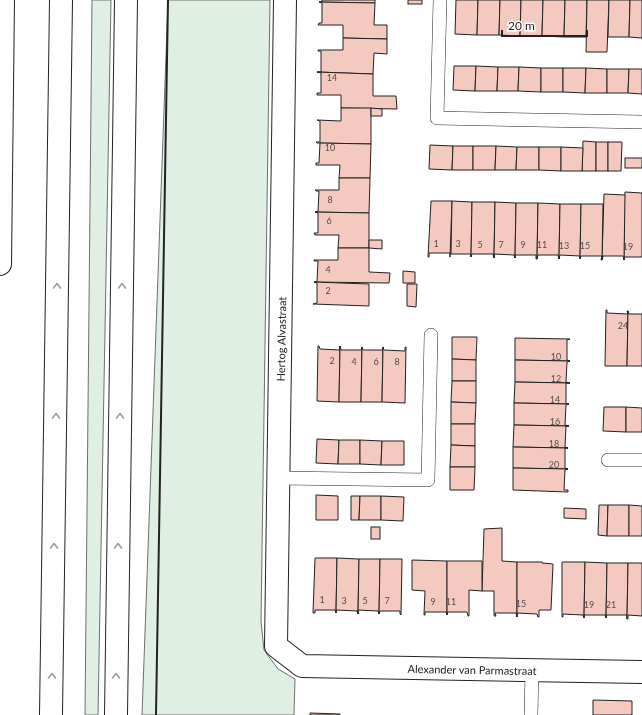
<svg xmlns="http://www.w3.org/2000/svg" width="642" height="715" viewBox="0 0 642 715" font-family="Lato,sans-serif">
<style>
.green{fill:#e0efe3;stroke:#6f6f6f}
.building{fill:#f3c9c0;stroke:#222}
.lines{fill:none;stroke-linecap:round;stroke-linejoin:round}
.lane-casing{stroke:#222;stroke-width:14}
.street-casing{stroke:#222;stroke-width:24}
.highway-casing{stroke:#222;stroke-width:24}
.lane{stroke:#fff;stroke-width:13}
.street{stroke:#fff;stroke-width:22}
.highway{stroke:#fff;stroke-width:22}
.wall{stroke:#222;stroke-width:2}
.oneway{stroke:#9c9c9c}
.labels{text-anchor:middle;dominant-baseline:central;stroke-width:3;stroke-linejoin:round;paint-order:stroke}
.number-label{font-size:9px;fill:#564c4a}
.street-label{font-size:11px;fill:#222;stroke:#fff}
</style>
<rect width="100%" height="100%" fill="#fff"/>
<!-- green -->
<g class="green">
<polygon points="92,0 111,0 98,715 85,715"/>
<polygon points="168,0 270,0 261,621 264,650 278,669 295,679 294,715 142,715"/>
</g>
<!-- building -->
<g class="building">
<polygon points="322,0 375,0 375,3 319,2 322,2"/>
<rect x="408" y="0" width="14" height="4"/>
<polygon points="456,0 478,0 477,35 455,34"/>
<polygon points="478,0 500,0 499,35 477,35"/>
<polygon points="500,0 521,0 520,36 499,35"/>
<polygon points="521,0 543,0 542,36 520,36"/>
<polygon points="543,0 565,0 564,37 542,36"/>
<polygon points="565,0 587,0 586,37 564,37"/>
<polygon points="587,0 609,0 607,52 586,52"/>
<polygon points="609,0 630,0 629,37 608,37"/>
<polygon points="630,0 642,0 642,38 629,37"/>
<polygon points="319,2 375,3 374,25 387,25 387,39 343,38 343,25 318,25 319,23 322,23 322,3"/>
<polygon points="343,38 387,39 387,54 374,53 373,74 317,72 321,72 321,51 318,51 318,50 343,50"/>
<polygon points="454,66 476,66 475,91 453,90"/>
<polygon points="476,66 498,67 497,91 475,91"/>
<polygon points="498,67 519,67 518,91 497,91"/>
<polygon points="519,67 541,68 541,92 518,91"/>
<rect x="541" y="68" width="22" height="24"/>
<polygon points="563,68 586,68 585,93 563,92"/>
<polygon points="586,68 607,69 607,93 585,93"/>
<polygon points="607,69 629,69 628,93 607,93"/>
<polygon points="629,69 642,69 642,94 628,93"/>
<polygon points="317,72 373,74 373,96 396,96 397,109 341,108 341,95 317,95 317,93 321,93 321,73"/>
<polygon points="341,108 371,108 371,144 317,143 316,142 320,142 320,121 317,120 341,121"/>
<polygon points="371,108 382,109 382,116 371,116"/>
<polygon points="583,141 596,142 596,171 582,171"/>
<rect x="596" y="142" width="12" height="29"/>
<polygon points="608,142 622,142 621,171 608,171"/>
<polygon points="320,143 371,144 370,178 339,178 340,165 316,165 316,163 319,163"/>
<polygon points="430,145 453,146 452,170 429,169"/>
<polygon points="453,146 473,146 473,170 452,170"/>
<polygon points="473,146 496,146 495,170 473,170"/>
<polygon points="496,146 517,147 516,170 495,170"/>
<polygon points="517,147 539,147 539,170 516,170"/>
<polygon points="539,147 561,147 561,171 539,170"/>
<polygon points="561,147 583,148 582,171 561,171"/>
<rect x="625" y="158" width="17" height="10"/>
<polygon points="339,178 370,178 369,213 315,212 318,212 319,191 316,191 315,190 339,190"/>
<polygon points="625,192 642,193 642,257 624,257 624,260 624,205"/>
<polygon points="604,194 625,195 624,260 623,256 603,256 602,260"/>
<polygon points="431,201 452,201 450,257 450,253 429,253 429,257 428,257"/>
<polygon points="452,201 472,202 471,257 471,254 451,254"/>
<polygon points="472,202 495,202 494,258 493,254 472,254 471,257"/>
<polygon points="495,202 516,203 515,258 514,255 494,254 494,258"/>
<polygon points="516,203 538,203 537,259 536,259 536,255 515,255 515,258"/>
<polygon points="538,203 560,204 559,259 558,255 538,255 537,259"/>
<polygon points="560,204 581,204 580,259 580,256 560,255 559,259"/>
<polygon points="581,204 603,204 602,260 601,260 602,256 581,256 580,259"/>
<polygon points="315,212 369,213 369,248 338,248 339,235 315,235 314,233 318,233 318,213"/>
<polygon points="369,240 382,240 382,249 369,248"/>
<polygon points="338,248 369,248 369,272 390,273 389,283 314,282 317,282 318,261 314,261 314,260 338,260"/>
<polygon points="403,271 415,272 415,283 403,283"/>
<polygon points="314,282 369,284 369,306 313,304 317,303 317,283"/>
<polygon points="407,284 417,284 416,307 407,306"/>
<polygon points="606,310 607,310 607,313 628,314 627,311 628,311 627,366 605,366"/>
<polygon points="628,311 629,314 642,314 642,366 627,366"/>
<polygon points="452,337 477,337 476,360 452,359"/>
<polygon points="515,338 570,339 567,340 567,360 570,361 515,360"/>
<polygon points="318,346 319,346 320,349 340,350 340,346 339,402 317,401"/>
<polygon points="340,346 341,350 362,350 362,347 361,402 339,402"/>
<polygon points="362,347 363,350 383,350 383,347 382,402 361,402"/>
<polygon points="383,347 384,350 405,351 405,347 406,347 405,403 382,402"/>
<polygon points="452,359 476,360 476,381 452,381"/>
<polygon points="515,360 570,361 567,362 566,382 570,383 515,382"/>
<polygon points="452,381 476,381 476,403 451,402"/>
<polygon points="515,382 570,383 566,383 566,404 569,404 514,403"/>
<polygon points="451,402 476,403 475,424 451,424"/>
<polygon points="514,403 569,404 566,405 565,425 569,426 514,425"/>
<polygon points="604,407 626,407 626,432 603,431"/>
<polygon points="626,407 642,408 642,432 626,432"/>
<polygon points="451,424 475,424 475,446 451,445"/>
<polygon points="514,425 569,426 566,426 565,447 568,448 513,447"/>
<polygon points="317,439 339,440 338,464 316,463"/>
<polygon points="339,440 360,440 360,464 338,464"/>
<polygon points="360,440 382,441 381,465 360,464"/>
<polygon points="382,441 404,441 404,465 381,465"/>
<polygon points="451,445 475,446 475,467 450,467"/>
<polygon points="513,447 568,448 565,448 565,468 568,469 513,468"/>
<polygon points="450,467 475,467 474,490 450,490"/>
<polygon points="513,468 568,469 565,470 564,490 568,490 568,492 513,490"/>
<polygon points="316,495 338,496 338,520 316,520"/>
<polygon points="351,496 360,496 359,520 351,520"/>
<polygon points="360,496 381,496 381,520 359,520"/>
<polygon points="381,496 404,497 403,521 381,520"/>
<polygon points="599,505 608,505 607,536 598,535"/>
<polygon points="608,505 629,505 629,536 607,536"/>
<polygon points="629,505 642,506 642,536 629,536"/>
<polygon points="564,508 586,509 586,519 564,518"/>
<rect x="371" y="527" width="9" height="12"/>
<polygon points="502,528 502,561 517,562 517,617 516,613 495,613 496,616 494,616 494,591 482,591 484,529"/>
<polygon points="315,558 337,558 336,613 335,610 315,610 315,613 313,613"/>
<polygon points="337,558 359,559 358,614 357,611 336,610 336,613"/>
<polygon points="359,559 380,559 379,614 378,611 358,610 358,614"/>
<polygon points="380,559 402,559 401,615 400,614 400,611 380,611 379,614"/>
<polygon points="412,560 447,561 447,615 446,612 425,612 425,615 424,615 425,591 412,590"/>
<polygon points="447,561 482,561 482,591 469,590 469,616 468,616 467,612 447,612 447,615"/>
<polygon points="517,562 542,562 542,563 553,564 551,610 539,610 539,617 538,617 537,614 517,613 517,617"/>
<polygon points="562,562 585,562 584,618 583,615 563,614 563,617 562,617"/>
<polygon points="585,562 607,563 606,618 605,615 584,615 584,618"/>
<polygon points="607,563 628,563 627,619 627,615 606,615 606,618"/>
<polygon points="628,563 642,563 642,616 628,615 628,619 627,619"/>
<polygon points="593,700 632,701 632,715 593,715"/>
<polygon points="310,713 340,714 340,715 310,715"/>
</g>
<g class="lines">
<!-- lane casing -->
<g class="lane-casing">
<g id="lane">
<polyline points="440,0 437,118 642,122"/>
<polyline points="608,460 642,460"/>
<polyline points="278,478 428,480 431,335"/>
<polyline points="531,715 532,670"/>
</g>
</g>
<!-- street casing -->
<g class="street-casing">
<g id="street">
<path id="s1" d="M 285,0 L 276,646 L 302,666 L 642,672"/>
</g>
</g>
<!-- highway casing -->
<g class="highway-casing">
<g id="highway">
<polyline points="0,264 3,0"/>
<polyline points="51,715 61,0"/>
<polyline points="116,715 126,0"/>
</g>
</g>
<!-- lane -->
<use href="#lane" class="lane"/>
<!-- street -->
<use href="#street" class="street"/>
<!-- highway -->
<use href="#highway" class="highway"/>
<!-- wall -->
<polyline class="wall" points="156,715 168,0"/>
</g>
<!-- one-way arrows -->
<defs><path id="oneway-chevron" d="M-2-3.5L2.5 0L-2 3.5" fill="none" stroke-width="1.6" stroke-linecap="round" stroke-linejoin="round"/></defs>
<g class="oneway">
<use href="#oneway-chevron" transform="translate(57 286) rotate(-89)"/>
<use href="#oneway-chevron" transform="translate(122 286) rotate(-89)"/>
<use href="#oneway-chevron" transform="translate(56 416) rotate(-89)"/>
<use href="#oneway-chevron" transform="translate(120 416) rotate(-89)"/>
<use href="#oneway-chevron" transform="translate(54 546) rotate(-89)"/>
<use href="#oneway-chevron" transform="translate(118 546) rotate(-89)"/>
<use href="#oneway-chevron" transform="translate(52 676) rotate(-89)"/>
<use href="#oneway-chevron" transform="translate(116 676) rotate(-89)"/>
</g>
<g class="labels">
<!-- number labels -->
<g class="number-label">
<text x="332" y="77">14</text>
<text x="330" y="147">10</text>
<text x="330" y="199">8</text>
<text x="329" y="220">6</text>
<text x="436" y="243">1</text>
<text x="458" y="243">3</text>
<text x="480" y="244">5</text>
<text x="501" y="244">7</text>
<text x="523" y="244">9</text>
<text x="542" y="244">11</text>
<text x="564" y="245">13</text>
<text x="585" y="245">15</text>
<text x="628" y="246">19</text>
<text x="328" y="269">4</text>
<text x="328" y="290">2</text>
<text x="623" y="325">24</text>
<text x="556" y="356">10</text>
<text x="332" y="360">2</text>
<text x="354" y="361">4</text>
<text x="376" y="361">6</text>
<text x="397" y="361">8</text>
<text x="556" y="378">12</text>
<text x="555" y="399">14</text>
<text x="555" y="421">16</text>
<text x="554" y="443">18</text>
<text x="554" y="464">20</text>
<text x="322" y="599">1</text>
<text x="344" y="600">3</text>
<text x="365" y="600">5</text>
<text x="387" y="600">7</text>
<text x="433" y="601">9</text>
<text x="451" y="601">11</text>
<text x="521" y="603">15</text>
<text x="589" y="604">19</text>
<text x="611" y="604">21</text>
</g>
<!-- street labels -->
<g class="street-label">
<text transform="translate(281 339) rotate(-89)">Hertog Alvastraat</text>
<text stroke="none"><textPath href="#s1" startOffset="849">Alexander van Parmastraat</textPath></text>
</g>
</g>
<!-- scale -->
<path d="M502 30v6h85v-6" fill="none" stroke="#222222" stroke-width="2"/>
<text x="508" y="30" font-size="12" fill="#222222" stroke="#ffffff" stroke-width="3" paint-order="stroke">20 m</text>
</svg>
